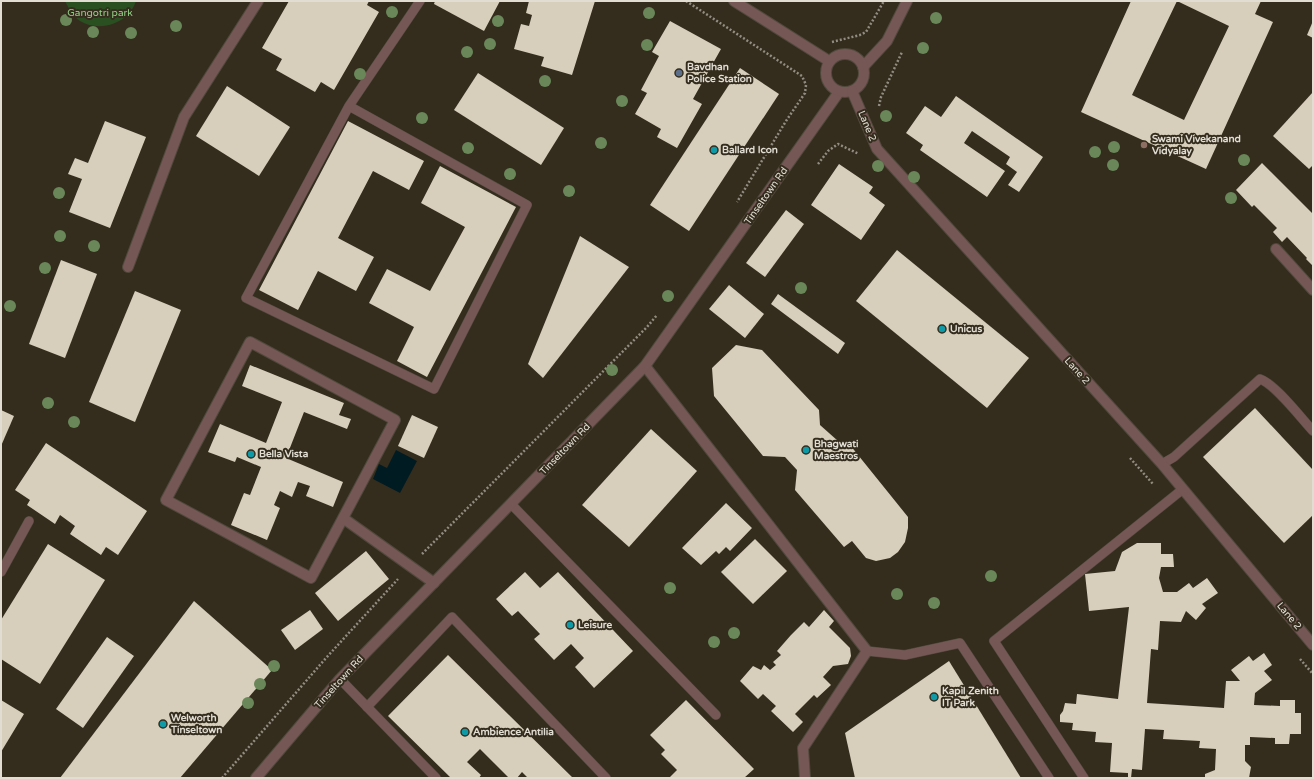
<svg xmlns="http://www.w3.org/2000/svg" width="1314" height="779" viewBox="0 0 1314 779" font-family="'Varela Round',sans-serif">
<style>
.green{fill:#2a5021}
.water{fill:#011b22}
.building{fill:#d7cebb;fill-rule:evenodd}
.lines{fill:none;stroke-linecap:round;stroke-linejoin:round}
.service-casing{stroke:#50493b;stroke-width:10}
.minor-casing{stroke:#50493b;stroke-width:12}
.tertiary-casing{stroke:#50493b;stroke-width:12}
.path{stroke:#928d80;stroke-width:2.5;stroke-dasharray:2 2;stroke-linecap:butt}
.service{stroke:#755755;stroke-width:9}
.minor{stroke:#755755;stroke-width:10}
.tertiary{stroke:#755755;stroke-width:10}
.tree{fill:#698758}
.service-dot{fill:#5c6f8a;stroke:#342d1e;stroke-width:1.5}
.education-dot{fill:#8d6e63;stroke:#342d1e;stroke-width:1.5}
.culture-dot{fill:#0f9aa8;stroke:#342d1e;stroke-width:1.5}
.labels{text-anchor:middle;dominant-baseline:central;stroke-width:4;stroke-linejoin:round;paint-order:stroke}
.park-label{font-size:10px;fill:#94d187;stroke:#342d1e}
.poi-label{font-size:10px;font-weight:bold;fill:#e1ddd3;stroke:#342d1e;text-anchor:start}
.street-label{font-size:10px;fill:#e1ddd3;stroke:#342d1e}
</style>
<rect width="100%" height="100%" fill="#342d1e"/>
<!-- green -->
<path class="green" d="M 65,1 L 136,1 C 129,23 100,33 80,21 C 73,16 69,9 65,1 Z"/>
<!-- water -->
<polygon class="water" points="396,450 417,461 400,493 373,479 379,464 387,468"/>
<!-- building -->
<g class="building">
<polygon points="289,1 369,1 367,5 379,12 334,90 321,82 315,92 276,70 282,59 262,48"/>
<polygon points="435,1 500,1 484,31 434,4"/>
<polygon points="529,1 595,1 572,75 541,66 544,57 514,49 521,24 529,26 532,15 526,13"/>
<path d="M 1131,1 L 1261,1 L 1255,14 L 1273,22 L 1206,169 L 1081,112 ZM 1177,1 L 1229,26 L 1184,120 L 1132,95 Z"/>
<polygon points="670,21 721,49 693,99 702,104 677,148 657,137 661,129 635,114 647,93 641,90 659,56 652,52"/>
<polygon points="1313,21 1313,38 1307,35"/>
<polygon points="740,68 779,94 689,231 650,205"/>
<polygon points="478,73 564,128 541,165 454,110"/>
<polygon points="227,86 290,127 259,176 196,136"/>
<polygon points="1313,92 1313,165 1309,169 1273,136"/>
<polygon points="956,96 1043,157 1019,192 1008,185 1017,172 1006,164 1010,157 972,131 964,143 1005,171 987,197 920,150 923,145 906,133 925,106 941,117"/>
<polygon points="105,121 146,137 110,228 69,212 82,179 68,174 75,158 88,163"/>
<polygon points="348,121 424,161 409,190 373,171 338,238 374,257 356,291 318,271 298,310 259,290"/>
<polygon points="1262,163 1313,214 1313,266 1306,259 1307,258 1287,237 1282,242 1273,232 1277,228 1254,205 1252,207 1236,190"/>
<polygon points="839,164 873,187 869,193 885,205 861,240 811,205"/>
<polygon points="440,166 516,207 427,377 397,361 414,327 369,303 387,269 430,291 465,227 421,203"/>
<polygon points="786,210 804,224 765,277 746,263"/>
<polygon points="580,236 629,267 543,378 528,364"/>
<polygon points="897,250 1029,358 987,408 856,301"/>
<polygon points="61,260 97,274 65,358 29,344"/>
<polygon points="729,285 764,314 745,338 709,309"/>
<polygon points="135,291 181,310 135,422 89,402"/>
<polygon points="778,294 845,343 838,354 771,304"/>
<polygon points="736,345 762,350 819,410 820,425 838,441 850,445 908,517 908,528 905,542 898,552 890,558 876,561 866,558 852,541 844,547 795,490 797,470 785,457 763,456 714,396 712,368"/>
<polygon points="250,365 344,403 339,415 351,419 347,429 304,412 286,458 343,482 333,507 306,496 310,486 298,482 292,497 280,491 274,505 280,508 267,540 231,525 244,493 250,495 261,467 237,457 235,462 208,452 220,424 266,443 282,402 242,386"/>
<polygon points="1255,408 1313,470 1313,515 1284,543 1203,457"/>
<polygon points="1,410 14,416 1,446"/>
<polygon points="412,415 438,427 424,458 398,446"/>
<polygon points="651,429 697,471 629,547 582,505"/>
<polygon points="46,443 147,511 118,555 106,547 101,555 70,534 75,526 60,515 55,524 27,505 30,500 15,490"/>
<polygon points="726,503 752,528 730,551 726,547 719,554 716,551 701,565 682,548"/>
<polygon points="755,539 787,571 753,604 721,572"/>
<polygon points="1137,543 1161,543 1161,554 1173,554 1174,567 1161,567 1159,578 1163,592 1177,592 1189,583 1193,588 1207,578 1218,593 1202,604 1206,608 1196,620 1186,611 1181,622 1160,621 1158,650 1151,649 1147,703 1224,708 1226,681 1240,681 1231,670 1249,656 1253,661 1264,653 1272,665 1264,671 1272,680 1255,693 1254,705 1280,706 1280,700 1295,700 1295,713 1301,713 1301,734 1290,734 1289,744 1275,744 1275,738 1250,737 1250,745 1245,745 1245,761 1251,767 1249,778 1205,778 1205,774 1215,770 1216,749 1199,748 1200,741 1163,739 1164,730 1145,729 1142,770 1132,769 1131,778 1128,778 1128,773 1110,772 1112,743 1095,742 1096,732 1072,730 1073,723 1060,722 1060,715 1063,711 1065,703 1076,704 1077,694 1118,699 1129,607 1089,611 1085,574 1115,571 1122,552"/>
<polygon points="48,544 105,580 40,684 1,659 1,620"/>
<polygon points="366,551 389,579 338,621 315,593"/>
<polygon points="525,572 540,588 558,572 633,651 594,688 575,667 584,658 571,644 554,660 534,639 540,634 518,611 512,616 496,599"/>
<polygon points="194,601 272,670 180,778 60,778"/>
<polygon points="310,610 323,629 295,650 281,630"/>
<polygon points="824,610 834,621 829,627 850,648 851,656 848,664 833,666 823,677 831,685 817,698 814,695 795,714 803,722 793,732 771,711 776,706 763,694 758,699 740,681 753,666 761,670 764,665 770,670 776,665 773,662 781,655 777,651 791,635 804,622 809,627"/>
<polygon points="107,637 134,656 83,728 56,709"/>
<polygon points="448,655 573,778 528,778 522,772 517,778 509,778 480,749 467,762 481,775 479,778 451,778 388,716"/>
<polygon points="949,661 1021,778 855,778 845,733"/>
<polygon points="1,700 24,714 1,752"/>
<polygon points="686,700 754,769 744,778 669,778 677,770 661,754 665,750 650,735"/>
</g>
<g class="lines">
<!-- service casing -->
<g class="service-casing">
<g id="service">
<polyline points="349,106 527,205 434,389 246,298 349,106 420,1"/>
<path d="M 1162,464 L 1174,457 L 1260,379 C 1275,384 1301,418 1313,431"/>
<polyline points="511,504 716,715"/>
<polyline points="1,572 29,521"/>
<polyline points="867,651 905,655 960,643 1049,778"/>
<polyline points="340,679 436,778"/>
<polyline points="367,707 452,617 606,778"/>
<polyline points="1084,778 994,641 1183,489"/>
</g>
</g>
<!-- minor casing -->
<g class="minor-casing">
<g id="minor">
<polyline points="863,67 887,41 907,1"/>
<polyline points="1276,249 1313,290"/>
<polyline points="128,267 184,117 258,1"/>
<polyline points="645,366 867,651 803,748 805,778"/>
<polyline points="343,518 395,420 250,342 166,500 311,578 343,518 434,583"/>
<polyline points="256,778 340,679 645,366 839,92"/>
</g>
</g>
<!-- tertiary casing -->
<g class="tertiary-casing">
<g id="tertiary">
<polyline points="734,1 829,61"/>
<circle cx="845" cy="73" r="19"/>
<polyline points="852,91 877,149 1162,464 1313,645"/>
</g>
</g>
<!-- path -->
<g class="path">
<polyline points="686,1 802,76 806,85 805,93 786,121 737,202"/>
<polyline points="832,42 860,35 866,32 884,1"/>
<polyline points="879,106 881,97 902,52"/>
<polyline points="818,164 828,151 838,144 859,154"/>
<polyline points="1130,458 1153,484"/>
<polyline points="422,554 647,327 657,315"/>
<polyline points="1300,659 1313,674"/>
<polyline points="222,778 326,658 398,579"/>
</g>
<!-- service -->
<use href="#service" class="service"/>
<!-- minor -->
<use href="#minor" class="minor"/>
<!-- tertiary -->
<use href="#tertiary" class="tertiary"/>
</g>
<!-- trees -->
<g class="tree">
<circle cx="392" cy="12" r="6"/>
<circle cx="649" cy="13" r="6"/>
<circle cx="936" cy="18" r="6"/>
<circle cx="66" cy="20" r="6"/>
<circle cx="498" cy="21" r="6"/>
<circle cx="176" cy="26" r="6"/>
<circle cx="93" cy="32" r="6"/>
<circle cx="131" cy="33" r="6"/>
<circle cx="490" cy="44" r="6"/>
<circle cx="647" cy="45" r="6"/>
<circle cx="923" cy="48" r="6"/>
<circle cx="467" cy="52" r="6"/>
<circle cx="360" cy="74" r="6"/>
<circle cx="545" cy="81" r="6"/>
<circle cx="622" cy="101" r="6"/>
<circle cx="886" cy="116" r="6"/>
<circle cx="422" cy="118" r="6"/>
<circle cx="601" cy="143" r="6"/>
<circle cx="1114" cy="147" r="6"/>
<circle cx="468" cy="148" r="6"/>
<circle cx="1095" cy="152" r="6"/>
<circle cx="1244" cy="160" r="6"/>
<circle cx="1113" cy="165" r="6"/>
<circle cx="878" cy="166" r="6"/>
<circle cx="510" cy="174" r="6"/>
<circle cx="914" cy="177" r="6"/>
<circle cx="569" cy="191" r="6"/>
<circle cx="59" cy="193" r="6"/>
<circle cx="1231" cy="198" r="6"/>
<circle cx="60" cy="236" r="6"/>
<circle cx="94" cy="246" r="6"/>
<circle cx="45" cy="268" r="6"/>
<circle cx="801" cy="288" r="6"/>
<circle cx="668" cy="296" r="6"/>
<circle cx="10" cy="306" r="6"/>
<circle cx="612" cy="370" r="6"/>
<circle cx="48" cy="403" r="6"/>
<circle cx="74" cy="422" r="6"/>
<circle cx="991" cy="576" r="6"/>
<circle cx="670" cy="588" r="6"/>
<circle cx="897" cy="594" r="6"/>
<circle cx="934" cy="603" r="6"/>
<circle cx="734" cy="633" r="6"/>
<circle cx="714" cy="642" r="6"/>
<circle cx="274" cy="666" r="6"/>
<circle cx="260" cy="684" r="6"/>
<circle cx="248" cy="703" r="6"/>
</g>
<!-- markers -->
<circle class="service-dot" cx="679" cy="73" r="4"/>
<circle class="education-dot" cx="1144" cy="145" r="4"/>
<g class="culture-dot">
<circle cx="714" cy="150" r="4"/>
<circle cx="942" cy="329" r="4"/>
<circle cx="806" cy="450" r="4"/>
<circle cx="251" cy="454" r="4"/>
<circle cx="570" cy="625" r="4"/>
<circle cx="934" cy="697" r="4"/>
<circle cx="163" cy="724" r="4"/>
<circle cx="465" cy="732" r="4"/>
</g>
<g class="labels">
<!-- park labels -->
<g class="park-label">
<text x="100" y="13">Gangotri park</text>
</g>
<!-- poi labels -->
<g class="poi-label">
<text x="687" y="67">Bavdhan<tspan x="687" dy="12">Police Station</tspan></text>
<text x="1152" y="139">Swami Vivekanand<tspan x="1152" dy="12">Vidyalay</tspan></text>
<text x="722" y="150">Ballard Icon</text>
<text x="950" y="329">Unicus</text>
<text x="814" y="444">Bhagwati<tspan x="814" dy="12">Maestros</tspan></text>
<text x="259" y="454">Bella Vista</text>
<text x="578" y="625">Leisure</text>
<text x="942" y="691">Kapil Zenith<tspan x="942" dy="12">IT Park</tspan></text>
<text x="171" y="718">Welworth<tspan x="171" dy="12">Tinseltown</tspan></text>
<text x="473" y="732">Ambience Antilia</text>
</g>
<!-- street labels -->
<g class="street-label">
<text transform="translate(867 126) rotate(67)">Lane 2</text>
<text transform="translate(766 196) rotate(-55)">Tinseltown Rd</text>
<text transform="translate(1077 371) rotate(48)">Lane 2</text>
<text transform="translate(565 449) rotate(-46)">Tinseltown Rd</text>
<text transform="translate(1289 616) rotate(50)">Lane 2</text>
<text transform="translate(339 682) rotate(-48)">Tinseltown Rd</text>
</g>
</g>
<!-- border -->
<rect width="1314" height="779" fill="none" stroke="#e1ddd3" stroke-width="4"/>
</svg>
